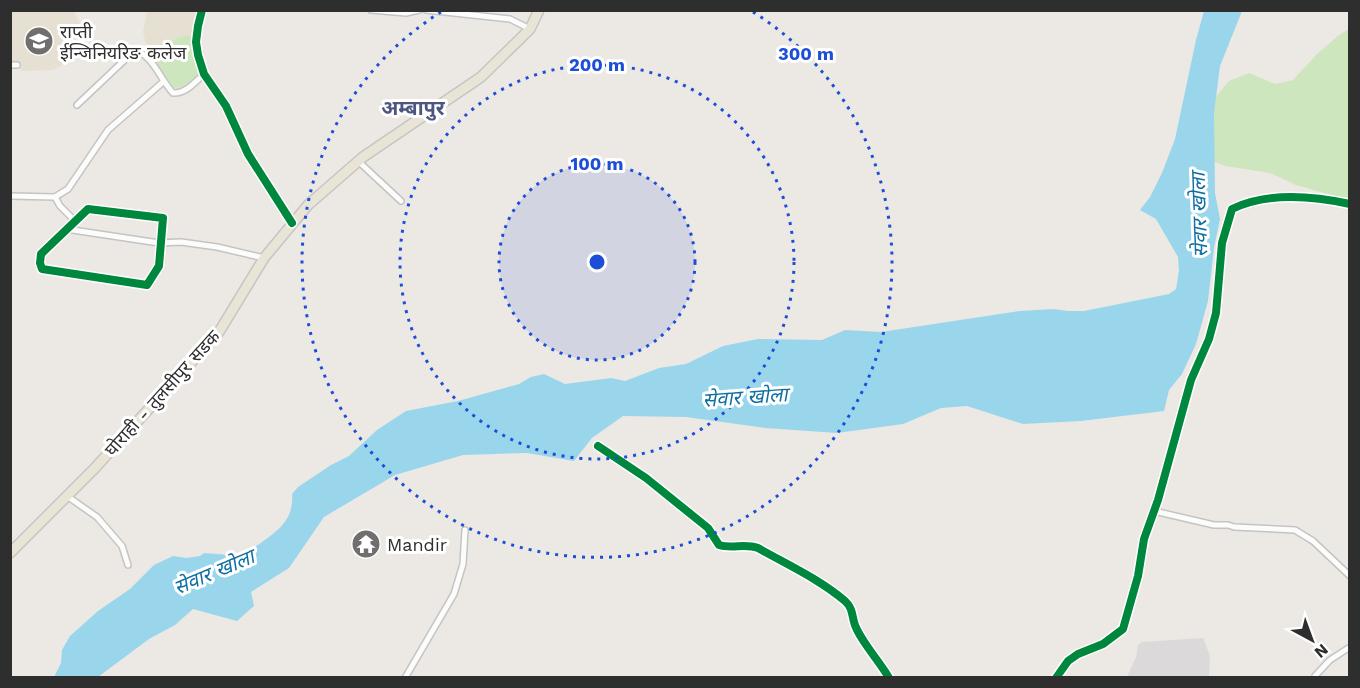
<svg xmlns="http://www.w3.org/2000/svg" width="1360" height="688" viewBox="0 0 1360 688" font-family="'Work Sans','Noto Sans Devanagari',sans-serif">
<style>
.industrial{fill:#dcd9db}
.education{fill:#e6e0d3}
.green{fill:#cee6be}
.water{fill:#99d6ec}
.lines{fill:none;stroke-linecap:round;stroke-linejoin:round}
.minor-casing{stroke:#c5c4c5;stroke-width:8}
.primary-casing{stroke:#c6c5c4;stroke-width:12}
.minor{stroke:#fcfcfb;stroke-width:5}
.primary{stroke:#e8e4d6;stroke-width:9}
.cycleway-casing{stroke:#fff;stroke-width:11}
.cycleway{stroke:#00873e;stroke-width:8}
.ring{fill:none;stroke:#1d4ed8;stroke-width:3;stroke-dasharray:3 6}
.labels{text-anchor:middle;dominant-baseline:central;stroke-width:6;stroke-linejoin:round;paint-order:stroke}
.poi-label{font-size:18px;fill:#2e2e2e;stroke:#fff;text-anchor:start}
.street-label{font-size:18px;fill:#2e2e2e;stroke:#fff}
.neighbourhood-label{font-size:20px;font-weight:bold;fill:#4d5680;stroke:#fff}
.water-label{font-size:20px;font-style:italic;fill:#0d6fa3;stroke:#fff}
.centre{fill:#1d4ed8;stroke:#fff;stroke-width:3}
.ring-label{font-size:18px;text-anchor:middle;font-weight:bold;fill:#1d4ed8;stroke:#fff;stroke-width:6;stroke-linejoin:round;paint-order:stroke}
</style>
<rect width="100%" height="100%" fill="#ece8e4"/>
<!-- industrial -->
<polygon class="industrial" points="1203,638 1210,656 1209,677 1127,677 1136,657 1138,645 1142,642"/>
<!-- education -->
<g class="education">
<polygon points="10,11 74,11 80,24 61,51 63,65 53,70 21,71 18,63 11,62"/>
<polygon points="147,11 197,11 191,35 178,37 164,47 153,48 148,52 143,32"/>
</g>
<!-- green -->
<g class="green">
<polygon points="1349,29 1349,200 1296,185 1270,173 1225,166 1213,161 1212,101 1229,81 1249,73 1275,84 1293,80 1317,54 1339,35"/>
<polygon points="191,35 191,48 200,74 183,87 174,88 148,52 153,48 164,47 178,37"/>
</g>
<!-- water -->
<path class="water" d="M 1204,11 L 1242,11 L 1220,66 L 1214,113 L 1215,193 L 1220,219 L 1214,248 L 1208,301 L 1196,344 L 1182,374 L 1169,390 L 1164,411 L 1081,421 L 1023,424 L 967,406 L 941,408 L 903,424 L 837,433 L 765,428 L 686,417 L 623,416 L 592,438 L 574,461 L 527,453 L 463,455 L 395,475 L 324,517 L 289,568 L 251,592 L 254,606 L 237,621 L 193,609 L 175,625 L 149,639 L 98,677 L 54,677 L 61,663 L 62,650 L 70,636 L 98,611 L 130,589 L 154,565 L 173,556 L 186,558 L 200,556 L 204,553 L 243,556 C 266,537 295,527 292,494 L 298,487 L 331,465 L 349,456 L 377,430 L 406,411 L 458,401 L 519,384 L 531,377 L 544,374 L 565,384 L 611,378 L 625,381 L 659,368 L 686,364 L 723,346 L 758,339 L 822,340 L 845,330 L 881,332 L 1020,311 L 1054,309 L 1068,311 L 1084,311 L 1169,294 L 1176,289 L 1179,271 L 1178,257 L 1156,219 L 1140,210 L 1150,197 L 1162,173 L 1175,139 L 1196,40 Z"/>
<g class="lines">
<!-- minor casing -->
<g class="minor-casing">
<g id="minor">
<polyline points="202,10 198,26 196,42 198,55 204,74 226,106 248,154 292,223"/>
<polyline points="371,10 406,13 419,10"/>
<polyline points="426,10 510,19 530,29"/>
<polyline points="10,65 17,65"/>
<path d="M 77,105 L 131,54 L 137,51 C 153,57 161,80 173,93 C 186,94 195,82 204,74"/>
<polyline points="358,161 401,201"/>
<polyline points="10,196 55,197 60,206 75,221"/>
<polyline points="55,197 68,189 108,130 163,82"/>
<polygon points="88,209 163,218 159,266 147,285 42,269 40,263 41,254"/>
<polyline points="66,229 159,243 181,242 217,247 264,258"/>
<path d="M 598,446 L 646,478 L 708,528 L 719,545 C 732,549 745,543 758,548 C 788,565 819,579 845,601 C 852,607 852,614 854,622 C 858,638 880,662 889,678"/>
<polyline points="67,496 97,517 122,546 128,565"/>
<polyline points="1154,511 1214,525 1228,525 1234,527 1295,530 1313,541 1350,576"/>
<polyline points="405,678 454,594 463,564 465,530"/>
<path d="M 1056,678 L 1068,661 L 1078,654 L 1103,644 L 1123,629 L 1138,576 L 1144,539 L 1158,500 L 1191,380 L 1209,339 L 1216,313 L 1222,243 L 1232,209 C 1267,192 1313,196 1350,204"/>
<polyline points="1316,678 1315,676 1330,660 1350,647"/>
</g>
</g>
<!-- primary casing -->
<g class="primary-casing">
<polyline id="primary" points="10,553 94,469 219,332 264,258 308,205 363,157 481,77 530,29 539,10"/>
</g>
<!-- minor -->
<use href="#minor" class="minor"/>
<!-- primary -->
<use href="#primary" class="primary"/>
<!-- cycleway casing -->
<g class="cycleway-casing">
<g id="cycleway">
<polyline points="202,10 198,26 196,42 198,55 204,74 226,106 248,154 292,223"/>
<polygon points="88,209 163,218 159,266 147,285 42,269 40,263 41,254"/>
<path d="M 598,446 L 646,478 L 708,528 L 719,545 C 732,549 745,543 758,548 C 788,565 819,579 845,601 C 852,607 852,614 854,622 C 858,638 880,662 889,678"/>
<path d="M 1056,678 L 1068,661 L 1078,654 L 1103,644 L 1123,629 L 1138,576 L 1144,539 L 1158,500 L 1191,380 L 1209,339 L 1216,313 L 1222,243 L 1232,209 C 1267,192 1313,196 1350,204"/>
</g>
</g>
<!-- cycleway -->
<use href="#cycleway" class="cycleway"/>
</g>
<!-- distance rings -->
<circle cx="597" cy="262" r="98" fill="#1d4ed8" fill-opacity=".12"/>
<g class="ring">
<circle cx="597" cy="262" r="98"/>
<circle cx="597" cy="262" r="197"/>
<path d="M753 12A295 295 0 1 1 441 12"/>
</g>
<!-- icons -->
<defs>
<g id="school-disc" transform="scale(1.5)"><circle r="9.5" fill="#706f6e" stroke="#fff"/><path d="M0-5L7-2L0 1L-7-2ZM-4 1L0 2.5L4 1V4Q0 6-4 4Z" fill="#fff"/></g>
<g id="temple-disc" transform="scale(1.5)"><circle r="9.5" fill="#706f6e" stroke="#fff"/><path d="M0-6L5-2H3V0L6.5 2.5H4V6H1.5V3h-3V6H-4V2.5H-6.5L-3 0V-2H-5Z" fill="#fff"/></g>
</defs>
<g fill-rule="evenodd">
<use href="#school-disc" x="39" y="41"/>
<use href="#temple-disc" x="366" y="544"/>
</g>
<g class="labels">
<!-- poi labels -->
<g class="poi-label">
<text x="60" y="31">राप्ती<tspan x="60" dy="21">ईन्जिनियरिङ कलेज</tspan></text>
<text x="387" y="544">Mandir</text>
</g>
<!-- street labels -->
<g class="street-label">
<text transform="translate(162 393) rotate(-48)">घोराही - तुलसीपुर सडक</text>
</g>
<!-- neighbourhood labels -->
<g class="neighbourhood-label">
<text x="413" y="108">अम्बापुर</text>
</g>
<!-- water labels -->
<g class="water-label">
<text transform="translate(1199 215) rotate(-92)">सेवार खोला</text>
<text transform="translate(745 397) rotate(-4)">सेवार खोला</text>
<text transform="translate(214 572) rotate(-23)">सेवार खोला</text>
</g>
</g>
<circle cx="597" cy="262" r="9" class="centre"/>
<g class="ring-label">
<text x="806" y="60">300 m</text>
<text x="597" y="71">200 m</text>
<text x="597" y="170">100 m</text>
</g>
<!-- border -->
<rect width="1360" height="688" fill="none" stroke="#2e2e2e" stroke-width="24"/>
<!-- north arrow -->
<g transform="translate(1312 640) rotate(139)" stroke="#ffffff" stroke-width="4.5" paint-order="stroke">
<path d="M0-4.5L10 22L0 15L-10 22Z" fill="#2e2e2e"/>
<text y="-9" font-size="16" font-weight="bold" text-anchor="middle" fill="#2e2e2e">N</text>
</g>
</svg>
